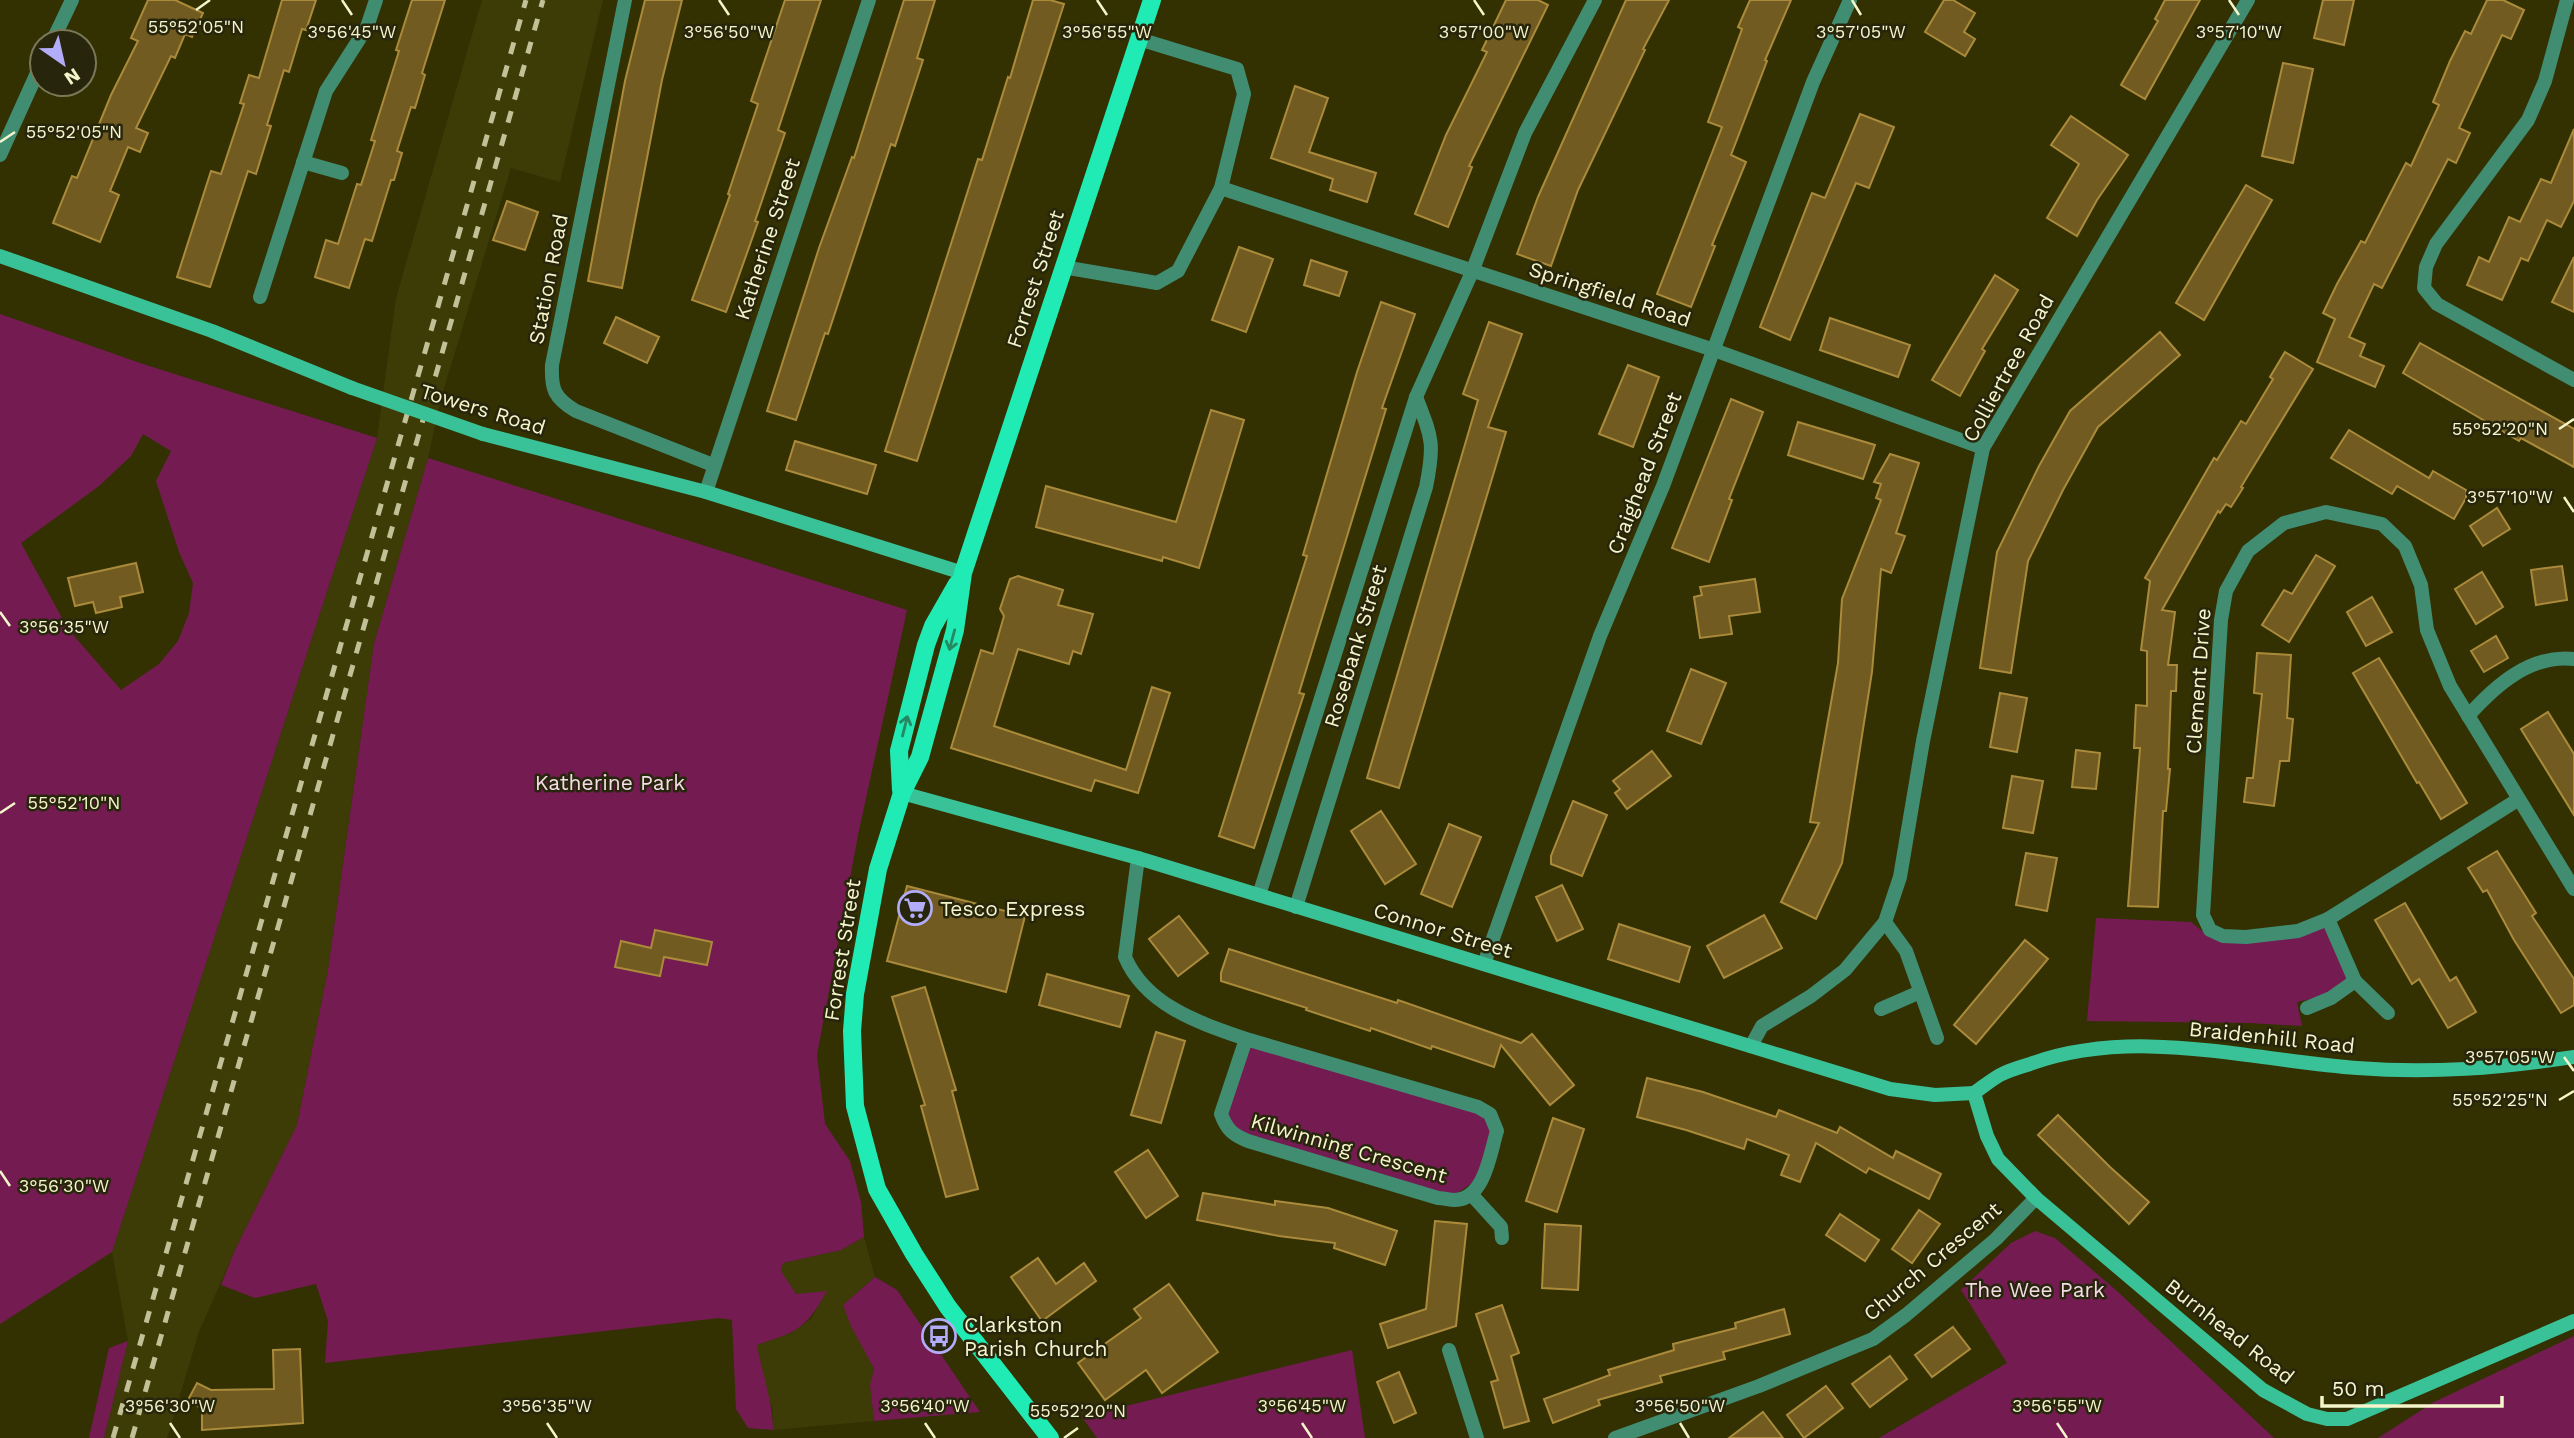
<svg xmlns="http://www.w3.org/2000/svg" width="2574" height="1438" viewBox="0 0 2574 1438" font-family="'Work Sans',sans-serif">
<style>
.built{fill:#3d3b06}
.green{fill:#741c52;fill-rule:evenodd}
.building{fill:#715b20;stroke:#ab8b3b;stroke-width:2}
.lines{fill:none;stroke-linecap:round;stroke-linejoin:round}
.street{stroke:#408d72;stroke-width:14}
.secondary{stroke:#39c297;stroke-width:14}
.primary{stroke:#21ebb4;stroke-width:18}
.rail{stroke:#c1c096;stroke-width:5;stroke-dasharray:12 12;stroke-linecap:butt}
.secondary-bridge{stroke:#39c297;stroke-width:14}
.oneway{stroke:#248860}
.ticks{fill:none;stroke:#f5f5cc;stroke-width:2.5}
.labels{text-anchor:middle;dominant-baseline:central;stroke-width:5;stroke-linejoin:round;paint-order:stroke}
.street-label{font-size:21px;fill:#f5f5cc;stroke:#27260c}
.park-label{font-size:21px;fill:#f5dbe7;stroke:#27260c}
.poi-label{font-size:21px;fill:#f5f5cc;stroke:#27260c;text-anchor:start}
.ticks-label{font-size:18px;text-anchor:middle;fill:#f5f5cc;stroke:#27260c;stroke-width:5;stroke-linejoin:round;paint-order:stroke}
</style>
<rect width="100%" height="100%" fill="#333102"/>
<!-- built -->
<g class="built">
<polygon points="482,0 603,0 560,182 511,168 442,395 428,458 374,644 328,970 297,1125 234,1252 199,1332 167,1438 104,1438 128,1341 112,1252 377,438 396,298"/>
<polygon points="864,1237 875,1277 843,1305 874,1370 870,1385 874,1421 773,1430 773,1410 766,1391 757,1345 791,1333 811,1319 826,1292 796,1294 780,1271 783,1263 841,1250"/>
</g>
<!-- green -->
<g class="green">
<path d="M 0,314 L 143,364 L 377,438 L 112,1252 L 0,1324 ZM 143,434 L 171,451 L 156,481 L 179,552 L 193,583 L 189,613 L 178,641 L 159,664 L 121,690 L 68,629 L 21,543 L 99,486 L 131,456 Z"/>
<path d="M 428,458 L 907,610 L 858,835 L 817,1055 L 825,1124 L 850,1161 L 861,1202 L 864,1237 L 841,1250 L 783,1263 L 781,1271 L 796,1294 L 827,1291 C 805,1330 798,1331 757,1345 C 762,1373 773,1402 773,1430 L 748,1428 L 736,1409 L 732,1320 L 719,1318 L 325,1363 L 328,1321 L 316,1284 L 255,1298 L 221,1285 L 234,1252 L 297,1125 L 328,970 L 374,644 Z"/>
<polygon points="2096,918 2191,922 2206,934 2324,927 2349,982 2328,995 2297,1002 2302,1026 2249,1023 2087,1021"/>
<polygon points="1250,1047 1476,1111 1486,1120 1493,1130 1479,1178 1456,1194 1437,1192 1236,1130 1227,1114"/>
<polygon points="2035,1231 2055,1238 2117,1291 2274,1438 1879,1438 2007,1363 1961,1290 2011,1243"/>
<polygon points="875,1277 897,1290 980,1412 874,1421 870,1385 874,1369 850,1324 843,1305"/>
<polygon points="2574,1336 2574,1438 2378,1438 2434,1402"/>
<polygon points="128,1341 104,1438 89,1438 109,1348"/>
<polygon points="1352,1350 1365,1438 1097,1438 1082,1417"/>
</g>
<!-- building -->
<g class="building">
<polygon points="148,0 175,0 203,13 192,37 185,34 175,58 171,56 136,128 148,133 140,152 128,147 110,191 119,195 100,242 53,223 72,176 77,178 111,95 138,41 131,38"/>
<polygon points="282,0 316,0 306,30 302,29 289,72 284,70 267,125 271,126 256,174 248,171 210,287 177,277 211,171 221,174 244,104 240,103 249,75 259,78"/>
<polygon points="412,0 445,0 422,73 425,75 415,108 411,107 397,151 402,153 394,180 391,180 372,241 365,239 349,288 315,277 326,240 338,244 357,184 361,185 375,141 371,140 399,51 396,50"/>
<polygon points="645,0 682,0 662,80 622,288 588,281 625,81"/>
<polygon points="785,0 821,0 778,130 785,133 755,221 758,222 726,312 692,300 730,195 728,194 758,104 751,101"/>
<polygon points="904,0 935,0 917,58 923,60 895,146 891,144 828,334 825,333 796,420 767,411 819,248 852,157 854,158"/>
<polygon points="1033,0 1050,0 1064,4 917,461 885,451 978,159 982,160 1008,77 1010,78"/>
<polygon points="1506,0 1538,0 1548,5 1469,166 1472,167 1448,227 1415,214 1446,135 1487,52 1482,50"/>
<polygon points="1626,0 1669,0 1643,49 1645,50 1578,190 1551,266 1517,254 1538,197"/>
<polygon points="1750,0 1791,0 1765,60 1767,61 1731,155 1746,162 1712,245 1715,246 1691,307 1657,294 1722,127 1708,122 1742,29 1738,27"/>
<polygon points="1944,0 1953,0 1975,13 1964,32 1975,39 1965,56 1925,32"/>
<polygon points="2165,0 2200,0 2145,99 2121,85 2158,21 2155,19"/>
<polygon points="2323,0 2354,0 2344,45 2314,38"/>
<polygon points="2487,0 2503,0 2524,10 2511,39 2502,35 2459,128 2470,133 2456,163 2448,159 2382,288 2374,284 2349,337 2365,344 2360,356 2384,366 2375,387 2317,362 2335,319 2323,313 2337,284 2361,241 2365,243 2406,163 2411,166 2439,105 2433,102 2450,61 2465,31 2471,34"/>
<polygon points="2283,63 2313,69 2293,163 2262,156"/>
<polygon points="1295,86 1328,98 1309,152 1376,173 1367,202 1330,190 1333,179 1271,158"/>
<polygon points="1860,114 1894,127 1869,188 1856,183 1790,340 1760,327 1812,193 1825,198"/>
<polygon points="2071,116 2128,155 2097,200 2077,236 2047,218 2079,164 2051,145"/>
<polygon points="2574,129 2574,201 2561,227 2547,220 2528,261 2521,258 2502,300 2467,285 2479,257 2489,262 2509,217 2520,222 2541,179 2551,183"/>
<polygon points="2246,185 2272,200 2204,320 2176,303"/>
<polygon points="507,201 538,212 525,250 493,240"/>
<polygon points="1239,247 1273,259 1246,332 1212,320"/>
<polygon points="2574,257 2574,312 2552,302"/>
<polygon points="1311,260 1347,272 1339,296 1304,285"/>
<polygon points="1995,275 2018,290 1982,349 1985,351 1960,396 1932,380"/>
<polygon points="1381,302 1415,314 1382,408 1386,409 1299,693 1304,694 1254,848 1219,836 1307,556 1303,555 1357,372"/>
<polygon points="616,317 659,337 647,363 604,343"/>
<polygon points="1830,318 1910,345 1898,377 1820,350"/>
<polygon points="1489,322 1522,334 1488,427 1506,432 1399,788 1367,778 1478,400 1463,394"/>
<polygon points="2160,332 2180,355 2098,427 2063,490 2028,561 2011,673 1980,668 1997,552 2039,466 2070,411"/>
<polygon points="2420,343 2574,429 2574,467 2521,438 2519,441 2403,373"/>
<polygon points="2285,352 2313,369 2241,487 2243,488 2231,507 2226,504 2220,513 2218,511 2162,610 2175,612 2168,665 2177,665 2176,691 2171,691 2168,769 2170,769 2166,811 2163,811 2158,907 2128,906 2140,748 2134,748 2136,705 2147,706 2147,651 2141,650 2150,581 2145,578 2214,458 2217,460 2241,421 2246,424 2273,379 2270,377"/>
<polygon points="1628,365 1659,377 1633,447 1599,434"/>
<polygon points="1731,399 1763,412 1729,499 1732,500 1709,562 1672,548"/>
<polygon points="1211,410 1244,420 1199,568 1163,557 1162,561 1036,527 1046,486 1176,522"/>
<polygon points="1798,422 1875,445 1863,479 1788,455"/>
<polygon points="2349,430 2429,478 2433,471 2466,490 2466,498 2454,519 2397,486 2392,494 2331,458"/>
<polygon points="795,441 876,465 867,494 786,470"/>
<polygon points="1890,454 1919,463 1896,533 1905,536 1891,573 1881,569 1872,672 1842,863 1816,919 1781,902 1819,823 1810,822 1838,663 1842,599 1881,500 1876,498 1881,484 1874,482"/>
<polygon points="2497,508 2510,529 2483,546 2470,526"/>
<polygon points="2316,555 2335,566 2289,642 2262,625 2284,590 2292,594"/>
<polygon points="136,563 143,592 120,597 122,607 96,613 93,602 75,606 68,578"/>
<polygon points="2562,566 2567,600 2536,605 2531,570"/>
<polygon points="2482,572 2503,607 2476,624 2455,589"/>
<polygon points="1018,576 1063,590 1058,605 1093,614 1081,654 1073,651 1069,664 1018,649 994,726 1126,770 1152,687 1170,693 1138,793 1095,780 1091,791 951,748 981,650 993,654 1004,616 1000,609 1010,579"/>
<polygon points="1755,579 1760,612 1729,616 1732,634 1700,638 1694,597 1702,595 1700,587"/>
<polygon points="2372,597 2392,632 2366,646 2347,612"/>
<polygon points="2496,636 2508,658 2484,672 2471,651"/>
<polygon points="2257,653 2291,655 2287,718 2293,719 2289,761 2280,761 2274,806 2244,802 2247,778 2253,778 2262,694 2254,693"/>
<polygon points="2379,658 2467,803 2441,819 2419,782 2417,783 2353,673"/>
<polygon points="1691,669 1726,683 1701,744 1667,731"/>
<polygon points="2000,693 2027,698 2017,752 1990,747"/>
<polygon points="2548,712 2574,754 2574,815 2521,729"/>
<polygon points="2076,750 2100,753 2096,789 2072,787"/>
<polygon points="1652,751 1671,776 1627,809 1615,793 1620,789 1613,781"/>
<polygon points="2012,776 2043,781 2033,833 2003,828"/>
<polygon points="1573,801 1607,815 1582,876 1551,864 1551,856"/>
<polygon points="1381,811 1416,864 1385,884 1351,831"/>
<polygon points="1449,824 1481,837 1452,907 1421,894"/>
<polygon points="2497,851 2536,913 2532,916 2574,979 2574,1005 2561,1013 2514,940 2487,890 2483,892 2468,868"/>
<polygon points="2026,853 2057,858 2047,911 2016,905"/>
<polygon points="1562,885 1583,929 1557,941 1536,897"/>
<polygon points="907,886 1025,916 1006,992 887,961"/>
<polygon points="2405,903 2450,981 2456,977 2476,1012 2448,1028 2419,979 2412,984 2375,920"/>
<polygon points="1764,915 1782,948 1724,978 1707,946"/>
<polygon points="1179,916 1208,953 1178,976 1149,939"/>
<polygon points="1619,924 1690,947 1679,982 1608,959"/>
<polygon points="655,930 712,942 707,965 664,957 660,976 615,967 621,941 651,948"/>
<polygon points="2025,940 2048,959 1976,1044 1954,1025"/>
<polygon points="1229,949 1397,1003 1398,1000 1521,1043 1532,1034 1574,1085 1550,1105 1501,1045 1494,1067 1432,1046 1431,1049 1371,1028 1370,1031 1306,1010 1307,1008 1221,981 1221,973"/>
<polygon points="1047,974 1129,996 1120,1027 1039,1005"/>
<polygon points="925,987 956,1090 952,1091 978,1189 946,1197 921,1106 925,1105 892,997"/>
<polygon points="1156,1032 1185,1041 1161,1123 1131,1115"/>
<polygon points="1647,1078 1703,1092 1776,1117 1779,1110 1837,1133 1840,1127 1893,1158 1896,1151 1941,1174 1929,1199 1869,1168 1866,1173 1816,1143 1800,1182 1781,1175 1789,1155 1747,1139 1744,1149 1686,1130 1637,1117"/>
<polygon points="2058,1115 2110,1167 2149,1202 2129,1224 2038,1135"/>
<polygon points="1553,1118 1584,1129 1557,1212 1526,1201"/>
<polygon points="1148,1150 1178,1196 1146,1218 1115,1172"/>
<polygon points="1203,1193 1275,1205 1275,1201 1328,1208 1397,1231 1385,1265 1334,1248 1335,1243 1279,1236 1197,1220"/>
<polygon points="1919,1210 1940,1224 1912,1263 1892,1249"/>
<polygon points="1840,1214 1879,1240 1865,1261 1826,1235"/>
<polygon points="1435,1221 1467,1224 1456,1326 1388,1348 1380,1324 1426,1309"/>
<polygon points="1545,1224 1581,1226 1578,1290 1542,1288"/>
<polygon points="1038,1258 1056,1284 1084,1263 1096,1281 1042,1321 1011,1277"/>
<polygon points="1169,1284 1218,1352 1162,1393 1146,1370 1105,1400 1078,1363 1141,1318 1134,1309"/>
<polygon points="1502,1305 1519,1353 1511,1356 1529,1421 1504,1428 1491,1382 1498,1380 1476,1314"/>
<polygon points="1784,1309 1790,1334 1723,1352 1725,1359 1660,1376 1662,1382 1598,1400 1600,1405 1553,1423 1544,1399 1610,1375 1608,1370 1674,1350 1673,1344 1736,1328 1735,1323"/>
<polygon points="1953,1327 1970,1349 1932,1377 1915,1355"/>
<polygon points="300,1349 303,1423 202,1430 202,1409 188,1400 197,1383 211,1390 274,1389 273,1350"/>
<polygon points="1890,1356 1907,1379 1870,1407 1852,1384"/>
<polygon points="1399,1372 1416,1413 1394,1423 1377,1382"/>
<polygon points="1826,1386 1843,1408 1804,1438 1787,1415"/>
<polygon points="1763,1412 1783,1438 1729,1438"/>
</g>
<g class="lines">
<!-- street -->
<g class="street">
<path d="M 625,0 L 552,365 C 551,389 554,398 576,411 L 713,465"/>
<polyline points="2567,0 2545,81 2528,120 2436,244 2426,267 2424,288 2437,304 2574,380"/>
<polyline points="52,42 72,0"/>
<polyline points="0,155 42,62"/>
<polyline points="303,162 342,173"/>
<polyline points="1221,188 1714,350 1983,448"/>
<polyline points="1063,267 1157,283 1178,271 1221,188 1244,94 1237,69 1139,39"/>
<polyline points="260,297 326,91 367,27 376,0"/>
<polyline points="706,492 869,0"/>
<path d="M 2468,716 C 2495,686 2530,654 2574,659"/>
<polyline points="2519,799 2328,919 2298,931 2246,937 2223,936 2210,930 2203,915 2221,620 2226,591 2248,551 2284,523 2326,512 2382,524 2405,546 2421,585 2427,630 2450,686 2574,889"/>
<path d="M 1138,858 L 1125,957 C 1146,1006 1200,1023 1246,1039 L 1221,1114 C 1227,1130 1233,1135 1248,1141 L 1438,1198 C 1443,1198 1449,1200 1455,1200 C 1485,1199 1490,1153 1497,1131 L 1490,1114 L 1478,1107 L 1246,1039"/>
<polyline points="1259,895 1416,397 1472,272 1525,133 1595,0"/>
<path d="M 1296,907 L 1426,487 C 1435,443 1432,438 1416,397"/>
<polyline points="2328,919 2355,981 2388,1013"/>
<polyline points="1885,922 1906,951 1937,1038"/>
<polyline points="1484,964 1600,636 1663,486 1813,82 1850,0"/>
<polyline points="2307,1008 2331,998 2355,981"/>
<polyline points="1881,1009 1920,992"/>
<polyline points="1751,1046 1762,1026 1811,996 1845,970 1885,922 1900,877 1923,741 1983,448 2248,0"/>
<polyline points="1471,1194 1501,1227 1502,1238"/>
<polyline points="1449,1350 1477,1438"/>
<polyline points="1615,1438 1759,1386 1873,1339 1906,1315 1996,1239 2036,1198"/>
</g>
<!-- secondary -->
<g class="secondary">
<polyline points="0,256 212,331 352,388"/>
<polyline points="483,434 706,492 963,573"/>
<polyline points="902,793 1138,858 1890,1089 1935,1095 1974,1093"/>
<polyline points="1974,1093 1987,1136 1998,1159 2036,1198 2263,1390 2307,1414 2327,1419 2347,1419 2574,1321"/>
<path d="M 1974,1093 C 1983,1087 1991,1080 2000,1075 C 2009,1070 2020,1067 2030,1064 C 2135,1026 2249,1060 2357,1068 C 2432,1074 2499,1068 2574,1057"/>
</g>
<!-- primary -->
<g class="primary">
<polyline points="901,790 899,751 926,645 933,626 957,584"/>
<polyline points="1050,1438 948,1307 914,1254 877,1189 855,1106 852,1031 855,994 878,869 902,793 920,757 955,630 963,573 1152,0"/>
</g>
<!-- rail -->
<g class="rail">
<polyline points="113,1438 526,0"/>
<polyline points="132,1438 543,0"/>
</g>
<!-- secondary-bridge -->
<polyline class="secondary-bridge" points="352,388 483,434"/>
</g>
<!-- one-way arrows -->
<defs><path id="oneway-shaft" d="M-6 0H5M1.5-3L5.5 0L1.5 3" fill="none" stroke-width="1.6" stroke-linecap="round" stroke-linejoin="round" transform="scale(1.75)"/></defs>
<g class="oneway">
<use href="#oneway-shaft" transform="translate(952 640) rotate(105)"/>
<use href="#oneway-shaft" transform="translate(905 726) rotate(-76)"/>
</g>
<!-- ticks -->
<path class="ticks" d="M 342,0 L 352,15M 719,0 L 729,15M 1097,0 L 1107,15M 1474,0 L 1484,15M 1852,0 L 1861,15M 2229,0 L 2239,15M 196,10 L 210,0M 0,142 L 15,132M 2559,429 L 2574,419M 2564,497 L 2574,512M 0,612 L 10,626M 0,813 L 15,803M 2564,1057 L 2574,1071M 2559,1100 L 2574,1091M 0,1171 L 10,1186M 170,1423 L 180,1438M 547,1423 L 557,1438M 925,1423 L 935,1438M 1302,1423 L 1312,1438M 1680,1423 L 1689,1438M 2057,1423 L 2067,1438M 1064,1438 L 1078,1428"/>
<!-- icons -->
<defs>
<g id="supermarket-ring" transform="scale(1.75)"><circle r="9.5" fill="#27260c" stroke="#b3adf9" stroke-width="1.5"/><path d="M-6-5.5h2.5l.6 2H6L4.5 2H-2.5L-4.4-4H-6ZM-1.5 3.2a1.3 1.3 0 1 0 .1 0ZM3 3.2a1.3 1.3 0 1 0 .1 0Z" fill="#b3adf9"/></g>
<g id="bus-ring" transform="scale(1.75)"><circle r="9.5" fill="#27260c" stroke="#b3adf9" stroke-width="1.5"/><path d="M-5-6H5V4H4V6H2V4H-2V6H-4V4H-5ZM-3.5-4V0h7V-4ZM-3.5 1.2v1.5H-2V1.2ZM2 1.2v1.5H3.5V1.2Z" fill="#b3adf9"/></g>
</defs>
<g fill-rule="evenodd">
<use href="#supermarket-ring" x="915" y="908"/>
<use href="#bus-ring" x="939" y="1336"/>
</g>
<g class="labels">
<!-- street labels -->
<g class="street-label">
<text transform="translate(767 239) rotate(-72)">Katherine Street</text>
<text transform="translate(548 279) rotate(-79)">Station Road</text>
<text transform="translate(1035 279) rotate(-72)">Forrest Street</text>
<text transform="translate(1610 294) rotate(18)">Springfield Road</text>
<text transform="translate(2008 368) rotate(-61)">Colliertree Road</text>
<text transform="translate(483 409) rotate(17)">Towers Road</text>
<text transform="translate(1644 473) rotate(-69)">Craighead Street</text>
<text transform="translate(1355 646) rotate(-73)">Rosebank Street</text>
<text transform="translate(2198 681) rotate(-86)">Clement Drive</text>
<text transform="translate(1443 930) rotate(17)">Connor Street</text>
<text transform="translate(842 950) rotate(-81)">Forrest Street</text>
<text transform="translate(2272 1037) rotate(6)">Braidenhill Road</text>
<text transform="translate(1349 1148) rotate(16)">Kilwinning Crescent</text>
<text transform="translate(1932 1261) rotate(-40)">Church Crescent</text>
<text transform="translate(2230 1331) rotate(38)">Burnhead Road</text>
</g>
<!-- park labels -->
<g class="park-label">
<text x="610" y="782">Katherine Park</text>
<text x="2035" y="1289">The Wee Park</text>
</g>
<!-- poi labels -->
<g class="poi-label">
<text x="940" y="908">Tesco Express</text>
<text x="964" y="1324">Clarkston<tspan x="964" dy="24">Parish Church</tspan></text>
</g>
</g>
<g class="ticks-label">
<text x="196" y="33">55°52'05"N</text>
<text x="352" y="38">3°56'45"W</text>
<text x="729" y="38">3°56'50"W</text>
<text x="1107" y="38">3°56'55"W</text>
<text x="1484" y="38">3°57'00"W</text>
<text x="1861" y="38">3°57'05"W</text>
<text x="2239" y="38">3°57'10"W</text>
<text x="74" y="138">55°52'05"N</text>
<text x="2500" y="435">55°52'20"N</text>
<text x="2510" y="503">3°57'10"W</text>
<text x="64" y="633">3°56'35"W</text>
<text x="74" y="809">55°52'10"N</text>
<text x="2510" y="1063">3°57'05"W</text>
<text x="2500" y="1106">55°52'25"N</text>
<text x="64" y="1192">3°56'30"W</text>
<text x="170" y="1412">3°56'30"W</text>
<text x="547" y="1412">3°56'35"W</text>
<text x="925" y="1412">3°56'40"W</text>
<text x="1302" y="1412">3°56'45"W</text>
<text x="1680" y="1412">3°56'50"W</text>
<text x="2057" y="1412">3°56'55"W</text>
<text x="1078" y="1417">55°52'20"N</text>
</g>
<!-- north arrow -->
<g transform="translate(63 63) rotate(146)"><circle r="33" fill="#27260c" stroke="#797959" stroke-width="2"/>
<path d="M0-5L12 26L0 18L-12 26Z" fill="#b3adf9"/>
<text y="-10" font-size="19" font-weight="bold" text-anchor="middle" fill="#f5f5cc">N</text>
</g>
<!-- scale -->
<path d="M2322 1396v10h180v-10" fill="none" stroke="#f5f5cc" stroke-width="3.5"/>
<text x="2332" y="1396" font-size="21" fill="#f5f5cc" stroke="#27260c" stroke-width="5" paint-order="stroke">50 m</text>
</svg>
